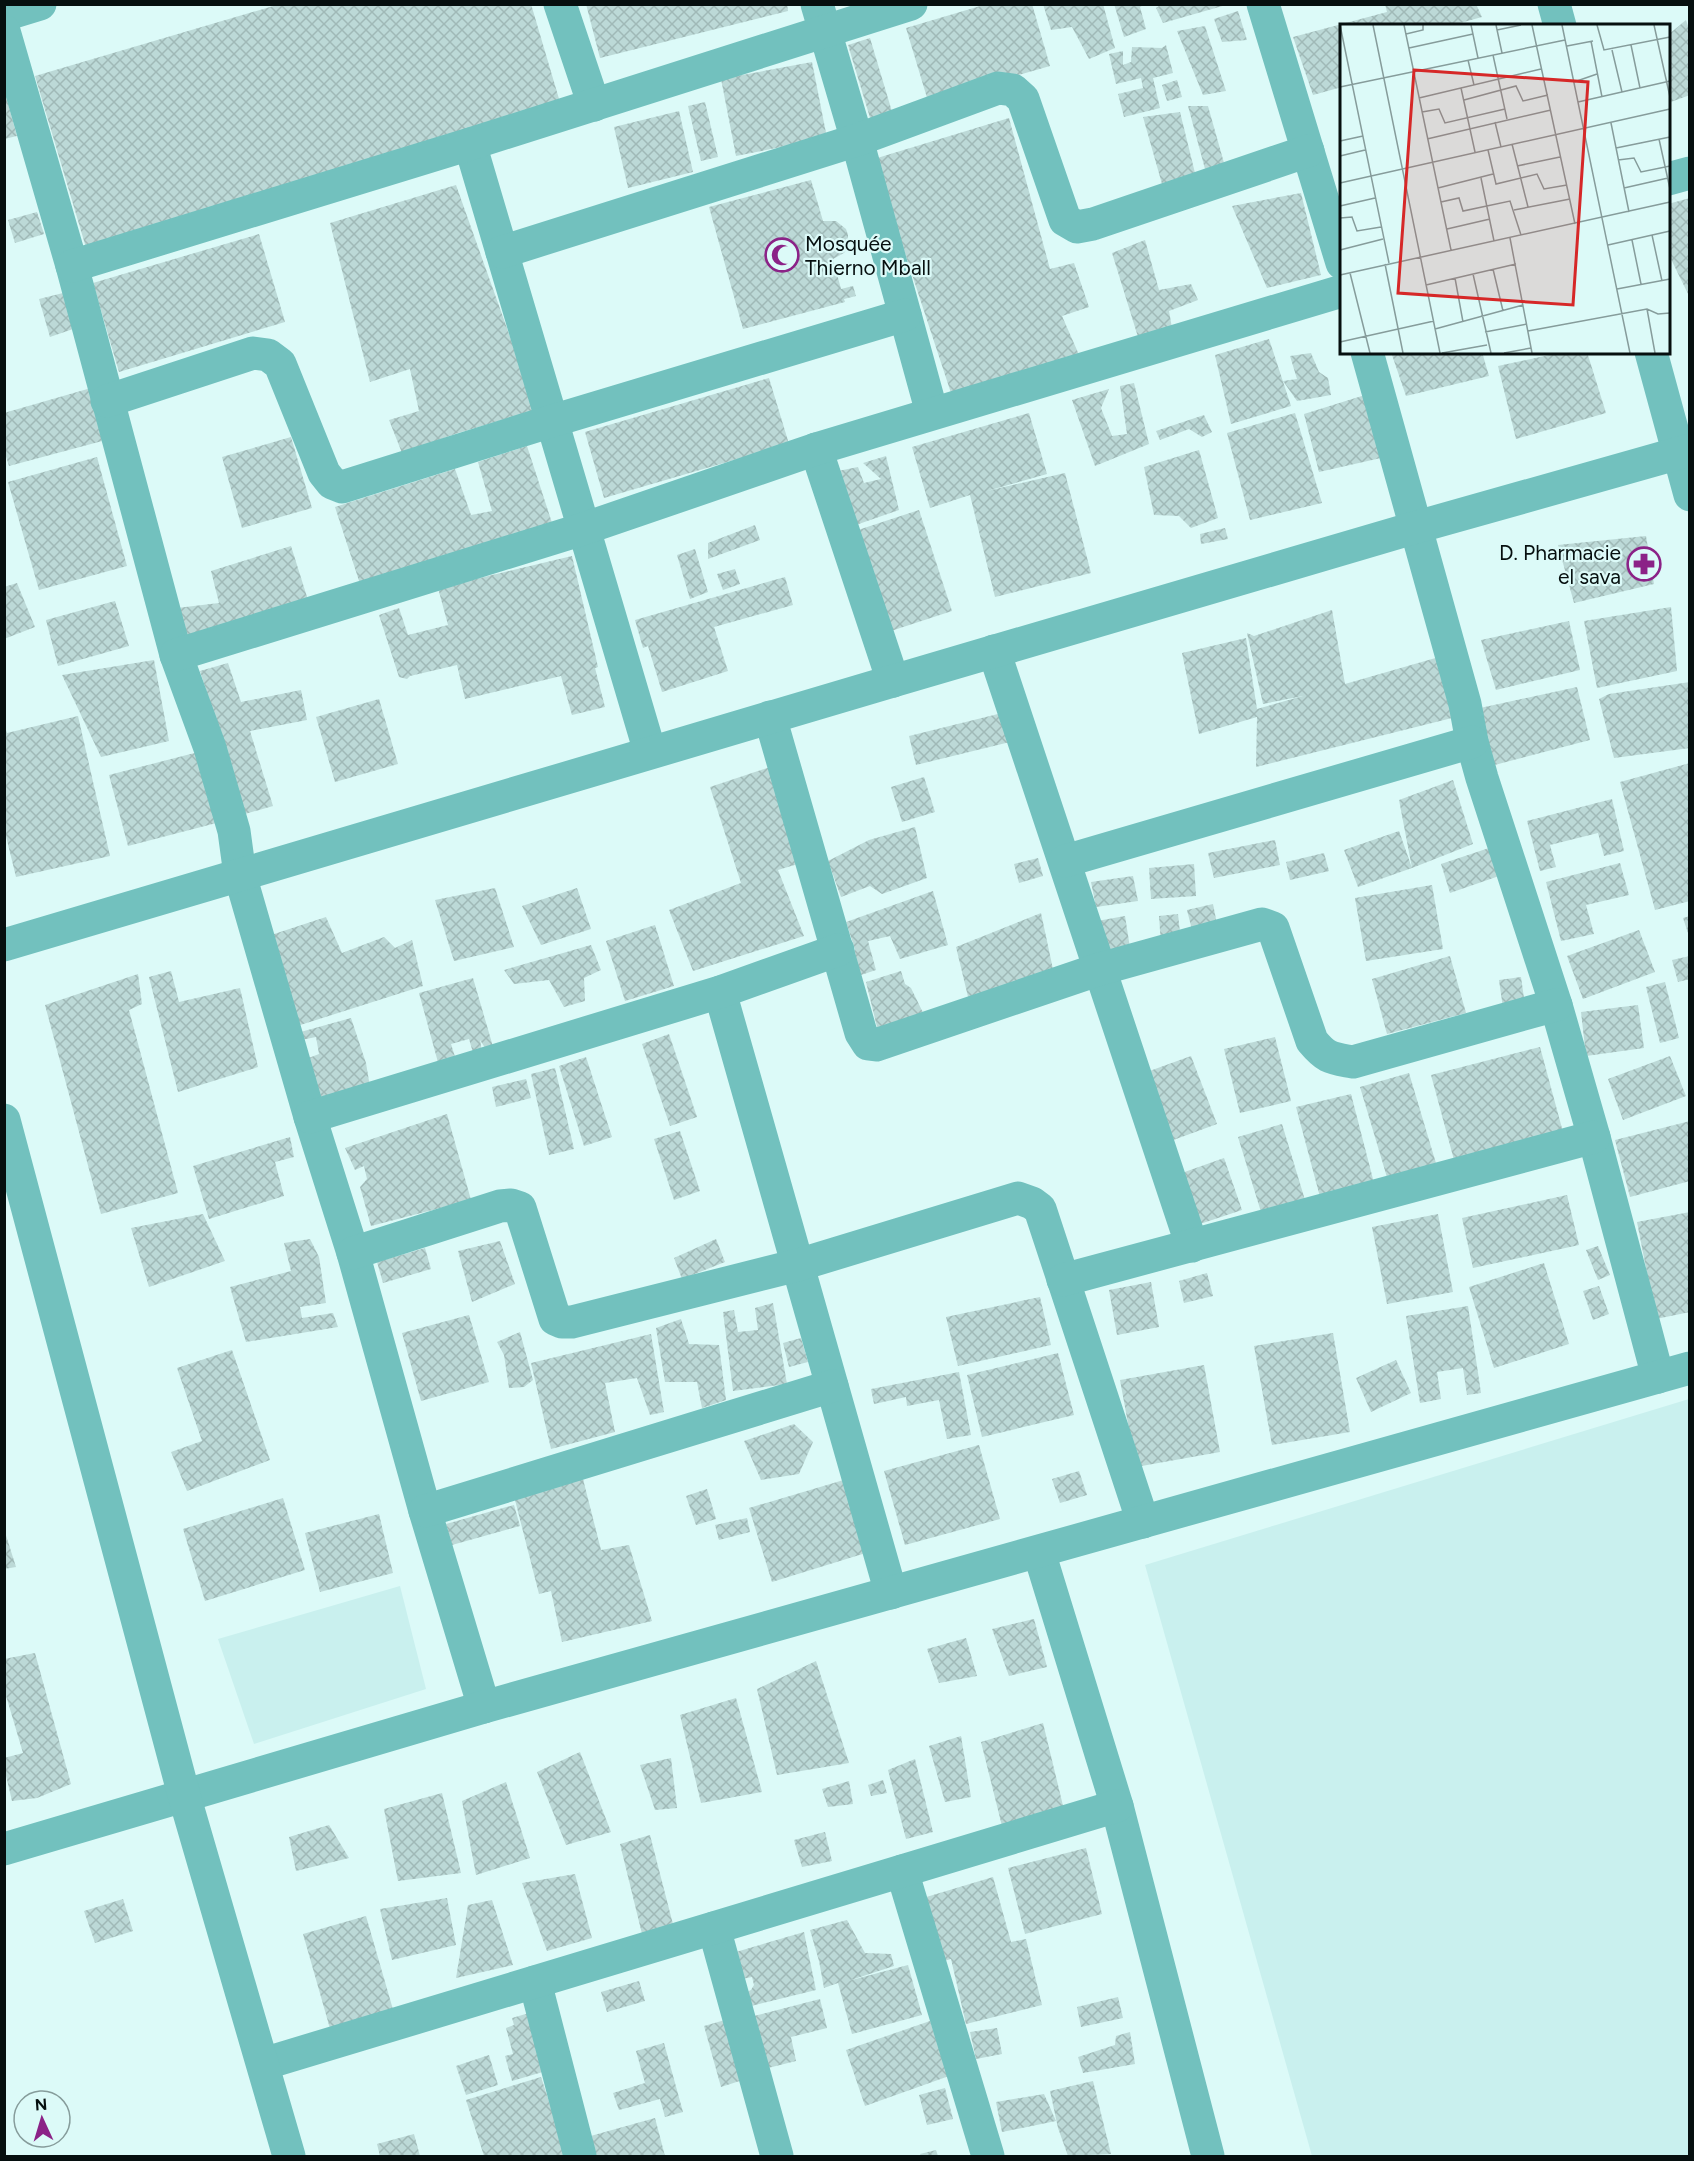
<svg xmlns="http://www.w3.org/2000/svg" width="1694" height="2161" viewBox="0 0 1694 2161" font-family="Figtree,sans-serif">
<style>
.built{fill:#c9f0ee}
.building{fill:url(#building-cross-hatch)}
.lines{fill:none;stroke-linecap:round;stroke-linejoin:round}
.minor{stroke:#72c1be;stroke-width:33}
.tertiary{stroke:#72c1be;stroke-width:33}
.labels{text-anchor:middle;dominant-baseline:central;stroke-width:4.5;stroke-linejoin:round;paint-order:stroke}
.poi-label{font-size:21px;fill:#060f0f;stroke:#dcfaf8;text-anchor:start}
.inset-road{fill:none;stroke:#869c9b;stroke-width:1.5}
.view{fill:#d62828;fill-opacity:0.15;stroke:#d62828;stroke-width:3}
.inset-edge{fill:none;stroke:#060f0f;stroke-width:3}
</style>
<defs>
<pattern id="building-cross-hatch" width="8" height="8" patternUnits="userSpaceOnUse" patternTransform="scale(1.5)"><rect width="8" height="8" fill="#bcd9d7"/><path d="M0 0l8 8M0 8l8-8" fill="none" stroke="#a0b9b7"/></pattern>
</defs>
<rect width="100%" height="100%" fill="#dcfaf8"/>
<!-- built -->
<g class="built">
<polygon points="1689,1399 1689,2156 1312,2156 1145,1565"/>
<polygon points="400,1586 426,1689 254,1744 218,1639"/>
</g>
<!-- building -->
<g class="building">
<polygon points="280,4 531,4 562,109 87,251 35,76"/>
<polygon points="586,4 787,4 788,11 600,58"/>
<polygon points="987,4 1032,4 1050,66 928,101 906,28"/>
<polygon points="1043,4 1103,4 1115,48 1089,59 1072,27 1051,30"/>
<polygon points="1114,4 1145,4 1140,7 1146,29 1124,37"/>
<polygon points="1162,4 1226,4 1226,5 1163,23 1156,8"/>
<polygon points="1385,4 1476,4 1482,17 1449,26 1342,26 1342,87 1313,95 1293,37 1387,12"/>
<polygon points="1238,11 1247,40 1222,42 1214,19"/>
<polygon points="1686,20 1690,32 1690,95 1668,103 1668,35"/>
<polygon points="1205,26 1226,91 1203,95 1177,31"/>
<polygon points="870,38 893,115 871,121 848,45"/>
<polygon points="1166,45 1173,73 1153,78 1160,108 1124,117 1118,94 1143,88 1141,78 1116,84 1109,54 1123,51 1123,65 1131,62 1132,47 1162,48"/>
<polygon points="812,62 827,138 736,156 721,79"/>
<polygon points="1177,80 1182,97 1167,101 1162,85"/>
<polygon points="4,89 17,136 4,139"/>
<polygon points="705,102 718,157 701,161 688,106"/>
<polygon points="1188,106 1208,106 1224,163 1205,169"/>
<polygon points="679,111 693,172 628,188 614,127"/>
<polygon points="1180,112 1195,173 1162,184 1143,117"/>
<polygon points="1009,118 1050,269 1074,263 1089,307 1062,316 1080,357 951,393 874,159"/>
<polygon points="811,180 823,221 836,221 846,229 848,235 848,248 844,253 833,259 841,289 853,286 856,296 844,299 845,302 743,329 709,207"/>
<polygon points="456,185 536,410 458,433 402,453 389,420 419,411 410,369 370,382 330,223"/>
<polygon points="1301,193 1321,275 1267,288 1232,206"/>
<polygon points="1690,198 1690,298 1668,253 1668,204"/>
<polygon points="37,212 44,234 15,243 8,220"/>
<polygon points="259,234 285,322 119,372 93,283"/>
<polygon points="1145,240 1159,290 1191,284 1198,300 1169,311 1172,328 1138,337 1112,253"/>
<polygon points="63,293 73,329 50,337 39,299"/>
<polygon points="1269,339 1291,406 1231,424 1215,355"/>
<polygon points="1391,352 1482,352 1489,376 1406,396"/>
<polygon points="1563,352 1587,352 1606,413 1516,439 1498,366"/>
<polygon points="1311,353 1319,372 1328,378 1331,395 1297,401 1283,381 1297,379 1290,356"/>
<polygon points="769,378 789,444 604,498 585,432"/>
<polygon points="1134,383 1149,444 1095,466 1072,400 1109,389 1101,408 1112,436 1127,434 1120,386"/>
<polygon points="91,388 106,440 9,466 4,450 4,413"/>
<polygon points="1365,395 1381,458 1319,472 1304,414"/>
<polygon points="1029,413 1047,474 987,491 1065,473 1091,573 995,597 970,495 930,508 912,447"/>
<polygon points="1295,413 1322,503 1250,520 1227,433"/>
<polygon points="1204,415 1212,432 1202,437 1189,429 1160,440 1156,431"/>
<polygon points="291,437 312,508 242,528 222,457"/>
<polygon points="527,446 554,529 362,590 335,507 455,469 471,515 492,511 478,462"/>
<polygon points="1199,450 1218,518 1191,528 1179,516 1154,515 1144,467"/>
<polygon points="886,456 899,510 853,526 833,472 858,467 864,483 881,479 863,463"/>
<polygon points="97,457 127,566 39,590 8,482"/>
<polygon points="919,510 952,611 891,631 858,530"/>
<polygon points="755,525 760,540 708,559 708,543"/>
<polygon points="1225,528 1228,539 1201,544 1200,534"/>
<polygon points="1646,536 1654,584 1574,603 1558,545"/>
<polygon points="291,546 308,600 186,640 177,608 219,603 211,571"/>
<polygon points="695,549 708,592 690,599 677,555"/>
<polygon points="572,556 598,667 595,668 605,707 572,715 561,676 465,699 457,665 410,676 407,679 399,677 379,615 399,608 408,635 448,625 438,588"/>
<polygon points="735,569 740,584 723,590 717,574"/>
<polygon points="785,577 793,605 714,627 728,671 662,692 648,646 643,648 635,620"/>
<polygon points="17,583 35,627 4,639 4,587"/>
<polygon points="115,601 129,646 58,666 46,620"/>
<polygon points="1671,607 1677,671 1597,688 1584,621"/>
<polygon points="1332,610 1345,684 1439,657 1460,716 1256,767 1257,717 1199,734 1182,653 1246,638 1257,709 1303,696 1263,704 1247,633 1254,636"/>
<polygon points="1569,621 1580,670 1496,690 1481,640"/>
<polygon points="154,660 169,741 101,757 62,675"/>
<polygon points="228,663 241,702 301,690 307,720 250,731 273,806 245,814 200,671"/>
<polygon points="1690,682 1690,748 1614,758 1599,699 1609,694"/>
<polygon points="1577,687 1590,740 1487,767 1471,710"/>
<polygon points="379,699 398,764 335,782 316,717"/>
<polygon points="1002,713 1010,742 916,765 909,736"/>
<polygon points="78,716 110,856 16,877 4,828 4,724 7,733"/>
<polygon points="210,749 228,820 128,846 109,775"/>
<polygon points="1690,763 1690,901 1655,910 1620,782"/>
<polygon points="770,767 801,863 778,870 804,936 693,971 669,910 741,883 710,787"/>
<polygon points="924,777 935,812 902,822 891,787"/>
<polygon points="1453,780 1473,844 1412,868 1358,887 1344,850 1399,831 1412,868 1399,800"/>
<polygon points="1612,799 1624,851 1604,856 1598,833 1550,845 1556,867 1540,871 1527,821"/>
<polygon points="915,827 927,878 882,894 870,886 841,897 828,861 869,840"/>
<polygon points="1275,840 1280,865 1214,878 1208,853"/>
<polygon points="1489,848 1499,876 1450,893 1441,864"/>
<polygon points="1324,853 1329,871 1290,880 1286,862"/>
<polygon points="1038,858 1043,876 1019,883 1014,864"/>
<polygon points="1620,863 1629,895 1586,905 1594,934 1561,941 1546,882"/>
<polygon points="1194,864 1196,896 1151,899 1149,868"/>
<polygon points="1133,876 1138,901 1096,907 1091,882"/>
<polygon points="1432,885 1443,949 1366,961 1355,898"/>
<polygon points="495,888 514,947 454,961 435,900"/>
<polygon points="577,888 591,929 541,945 522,906"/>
<polygon points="933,891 948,945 900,959 890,936 868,941 876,970 858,976 852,959 855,949 846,922"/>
<polygon points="1213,904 1217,924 1192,930 1187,910"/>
<polygon points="1041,913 1054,974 970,1005 956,947"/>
<polygon points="1178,914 1181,942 1161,945 1159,916"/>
<polygon points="1125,916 1130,948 1103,953 1097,921"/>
<polygon points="1690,916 1690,936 1689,936 1683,918"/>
<polygon points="326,917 342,953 384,937 395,948 412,940 423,986 294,1027 268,936"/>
<polygon points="655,925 674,986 625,1001 606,941"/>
<polygon points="1639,930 1655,972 1583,999 1567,956"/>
<polygon points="591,945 601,970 584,978 585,1001 564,1007 549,980 514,984 504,970"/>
<polygon points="1450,956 1466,1013 1387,1034 1372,979"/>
<polygon points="1690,956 1690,979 1678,982 1672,960"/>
<polygon points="171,971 179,1002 240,988 258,1067 178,1092 149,977"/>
<polygon points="901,971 905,984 911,988 929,1025 880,1039 866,982"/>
<polygon points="138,974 142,1004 129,1010 178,1193 101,1214 45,1005"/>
<polygon points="1521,977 1525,1005 1503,1008 1499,980"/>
<polygon points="473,978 494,1050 487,1051 480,1040 482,1052 474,1056 469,1039 451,1044 457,1063 439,1066 419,993"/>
<polygon points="1665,982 1679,1038 1660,1043 1646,987"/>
<polygon points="1638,1005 1644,1048 1586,1056 1581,1012"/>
<polygon points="351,1018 366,1063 370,1087 312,1099 306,1059 319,1054 316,1037 301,1040 297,1033"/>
<polygon points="669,1034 697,1117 670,1126 642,1044"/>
<polygon points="1275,1037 1291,1101 1240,1113 1224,1049"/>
<polygon points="1540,1047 1563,1132 1454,1160 1431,1075"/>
<polygon points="1191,1056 1217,1124 1168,1142 1144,1073"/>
<polygon points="1670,1056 1686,1096 1623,1120 1608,1079"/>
<polygon points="586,1057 612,1137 584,1146 559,1066"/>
<polygon points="555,1068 574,1149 549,1155 531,1074"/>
<polygon points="1409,1073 1438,1170 1389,1184 1360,1087"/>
<polygon points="526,1079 531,1098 496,1107 492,1087"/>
<polygon points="1351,1094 1374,1183 1320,1197 1296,1107"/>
<polygon points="447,1114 471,1200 371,1226 360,1187 367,1179 364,1166 355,1170 345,1148"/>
<polygon points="1690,1121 1690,1181 1630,1197 1615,1140"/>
<polygon points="1282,1124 1305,1200 1261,1212 1238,1137"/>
<polygon points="680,1131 700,1191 674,1200 654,1139"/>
<polygon points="290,1137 294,1157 275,1162 284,1196 209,1219 193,1166"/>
<polygon points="1224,1158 1242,1210 1197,1225 1179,1174"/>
<polygon points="1567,1195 1579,1245 1473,1268 1462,1218"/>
<polygon points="1690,1212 1690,1312 1656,1319 1637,1222"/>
<polygon points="203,1214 225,1261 149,1287 131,1228"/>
<polygon points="1438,1214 1453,1292 1387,1304 1372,1227"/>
<polygon points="310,1239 319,1257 326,1303 300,1307 302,1318 333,1313 338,1327 246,1342 230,1287 291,1271 284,1243"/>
<polygon points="716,1239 725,1262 682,1279 674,1258"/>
<polygon points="500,1241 515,1284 472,1302 458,1251"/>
<polygon points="1598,1246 1610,1275 1598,1280 1586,1250"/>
<polygon points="425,1248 431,1269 383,1283 377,1262"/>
<polygon points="1544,1263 1569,1344 1494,1368 1469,1287"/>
<polygon points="1207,1273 1213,1296 1184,1303 1179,1281"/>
<polygon points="1151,1282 1159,1327 1117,1335 1109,1290"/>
<polygon points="1599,1286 1609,1314 1593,1320 1583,1291"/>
<polygon points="1040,1297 1051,1345 958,1366 946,1317"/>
<polygon points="773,1303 787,1384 733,1391 723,1312 734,1310 738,1332 758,1330 755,1308"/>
<polygon points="1468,1306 1481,1393 1467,1395 1463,1368 1437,1372 1441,1399 1420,1403 1406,1316"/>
<polygon points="469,1315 489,1382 421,1401 402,1333"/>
<polygon points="681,1319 689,1344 719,1345 726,1400 702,1408 697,1382 665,1382 656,1328"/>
<polygon points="520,1332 533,1380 524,1387 509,1388 504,1355 497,1342"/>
<polygon points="1333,1333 1350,1432 1272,1445 1254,1346"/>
<polygon points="651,1334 664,1412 650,1415 637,1378 605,1383 615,1432 551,1449 531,1363"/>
<polygon points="801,1338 808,1362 789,1367 783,1343"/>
<polygon points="232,1350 270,1460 187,1491 171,1452 202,1441 177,1368"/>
<polygon points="1058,1353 1074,1415 982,1437 967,1375"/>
<polygon points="1396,1360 1411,1393 1371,1412 1356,1378"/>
<polygon points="1204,1365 1220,1452 1136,1467 1120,1380"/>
<polygon points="959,1372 971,1435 947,1439 939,1400 907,1406 906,1397 874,1404 871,1389"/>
<polygon points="794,1424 813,1442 799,1474 761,1480 744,1441"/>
<polygon points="979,1445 1000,1519 905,1545 884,1471"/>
<polygon points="1079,1471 1087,1495 1060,1503 1052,1479"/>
<polygon points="583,1479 601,1550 629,1545 652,1621 562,1642 551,1591 539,1594 514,1496"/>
<polygon points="847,1479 869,1552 772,1582 749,1508"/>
<polygon points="707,1489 716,1519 696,1525 686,1496"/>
<polygon points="283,1498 305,1570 205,1601 183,1529"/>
<polygon points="514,1505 520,1526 452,1545 446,1524"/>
<polygon points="379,1514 393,1573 320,1592 305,1533"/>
<polygon points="747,1518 750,1532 719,1540 715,1525"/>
<polygon points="4,1529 16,1567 4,1569"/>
<polygon points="1034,1619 1047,1667 1009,1676 992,1629"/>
<polygon points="966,1638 977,1676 939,1683 927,1649"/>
<polygon points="35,1653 71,1784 37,1798 12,1801 4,1767 4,1758 23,1753 4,1689 4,1659"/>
<polygon points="816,1661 849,1763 777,1775 757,1689"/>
<polygon points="736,1698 762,1792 701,1803 680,1715"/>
<polygon points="1043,1723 1065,1814 1003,1830 981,1742"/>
<polygon points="961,1736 971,1797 945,1802 929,1746"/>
<polygon points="580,1752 611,1832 566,1845 537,1772"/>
<polygon points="671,1758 677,1808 655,1810 640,1765"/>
<polygon points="915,1759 933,1832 906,1839 888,1770"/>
<polygon points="883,1780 887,1793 871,1796 868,1785"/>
<polygon points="849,1781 853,1804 828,1807 822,1789"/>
<polygon points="506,1782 530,1858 476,1875 462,1801"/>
<polygon points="442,1793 461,1873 398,1881 384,1809"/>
<polygon points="329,1825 349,1858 296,1871 289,1837"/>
<polygon points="825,1832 832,1861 802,1867 794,1840"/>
<polygon points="650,1835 675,1932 643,1938 620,1844"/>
<polygon points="1086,1848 1102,1914 1025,1934 1008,1868"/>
<polygon points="575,1874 592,1938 547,1951 522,1883"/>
<polygon points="993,1877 1011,1942 1026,1939 1042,2005 966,2024 951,1959 940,1962 923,1898"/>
<polygon points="447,1898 456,1945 392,1960 380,1909"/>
<polygon points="123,1899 133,1931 95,1943 84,1911"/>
<polygon points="492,1900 513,1965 456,1978 468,1905"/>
<polygon points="366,1916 394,2013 331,2032 303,1934"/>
<polygon points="847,1920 865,1953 891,1954 894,1966 848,1981 908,1965 922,2015 852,2034 838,1983 824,1988 819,1961 810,1930"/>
<polygon points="804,1932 816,1990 751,2006 747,1992 751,1990 754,1985 752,1977 742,1979 736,1952"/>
<polygon points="639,1981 645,2001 607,2012 601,1992"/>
<polygon points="1118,1997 1123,2018 1081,2027 1077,2007"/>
<polygon points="820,1999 827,2028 791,2037 796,2061 764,2069 750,2017"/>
<polygon points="529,2013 546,2071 512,2081 505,2056 513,2054 506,2028 514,2025 512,2018"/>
<polygon points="732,2018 749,2078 721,2087 704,2026"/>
<polygon points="930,2021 949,2076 865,2106 846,2050"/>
<polygon points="997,2028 1002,2054 976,2059 970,2032"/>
<polygon points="1130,2032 1135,2064 1083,2073 1078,2057 1115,2045 1116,2036"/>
<polygon points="664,2043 683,2112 665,2117 660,2099 619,2110 613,2093 645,2083 636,2051"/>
<polygon points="489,2055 498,2085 466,2095 456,2066"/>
<polygon points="541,2077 567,2156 484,2156 466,2100"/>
<polygon points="1093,2081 1111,2154 1068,2156 1058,2128 1050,2091"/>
<polygon points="945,2088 953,2119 927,2125 919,2095"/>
<polygon points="1044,2094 1056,2121 1002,2132 996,2102"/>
<polygon points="655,2118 665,2156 593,2156 587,2137"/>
<polygon points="414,2134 420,2156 380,2156 377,2144"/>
<polygon points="936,2150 938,2156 921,2156 920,2154"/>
</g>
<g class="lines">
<!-- minor -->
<g class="minor">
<polyline points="560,4 594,105"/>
<polyline points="817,4 857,140 932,413"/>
<polyline points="1263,4 1342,263"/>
<polyline points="1554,4 1560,26"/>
<polyline points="4,15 40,4"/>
<polyline points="4,31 72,266 176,655 210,748 234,831 240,875 310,1117 353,1253 425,1511 484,1707"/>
<polyline points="470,144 650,752"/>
<polyline points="1668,179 1690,173"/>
<polyline points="502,252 857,140 998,88 1013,90 1023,99 1065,220 1077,227 1093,224 1308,151"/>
<polyline points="72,266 470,144 911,4"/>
<polyline points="1367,352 1465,704 1472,742 1482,778 1556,1005 1594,1137 1658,1377"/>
<polyline points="1651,352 1690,495"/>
<polyline points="107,401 253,353 268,355 280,364 324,473 332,483 342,487 552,421 905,315"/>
<polyline points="816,449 893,681"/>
<polyline points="994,651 1192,1246"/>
<polyline points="176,655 583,529 816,449 1342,291"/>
<path d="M 770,717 L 861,1033 L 868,1044 L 876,1045 L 1100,969 L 1262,924 L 1273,928 L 1312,1041 C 1327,1059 1331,1058 1353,1062 L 1556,1005"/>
<polyline points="1065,861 1472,742"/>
<polyline points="4,945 893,681 1417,527 1690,450"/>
<polyline points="720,992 891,1593"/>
<polyline points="310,1117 720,992 838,950"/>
<polyline points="353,1253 500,1206 511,1205 520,1208 555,1319 562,1322 572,1322 798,1265 1018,1198 1032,1203 1040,1209 1143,1522"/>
<polyline points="1063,1280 1594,1137"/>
<polyline points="425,1511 832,1386"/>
<polyline points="1039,1552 1117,1806 1208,2156"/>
<polyline points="4,1849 484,1707 1690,1368"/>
<polyline points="902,1871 988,2156"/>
<polyline points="714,1928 777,2156"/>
<polyline points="535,1982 580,2156"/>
<polyline points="263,2064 1117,1806"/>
</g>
<!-- tertiary -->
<polyline class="tertiary" points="4,1120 184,1795 289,2156"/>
</g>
<!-- icons -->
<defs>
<g id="mosque-ring" transform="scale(1.725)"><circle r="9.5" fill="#dcfaf8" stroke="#8b2287" stroke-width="1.5"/><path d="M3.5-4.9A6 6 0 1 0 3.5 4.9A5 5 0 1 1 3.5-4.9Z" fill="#8b2287"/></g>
<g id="pharmacy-ring" transform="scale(1.725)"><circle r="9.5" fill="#dcfaf8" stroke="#8b2287" stroke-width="1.5"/><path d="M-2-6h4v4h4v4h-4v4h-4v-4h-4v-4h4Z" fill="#8b2287"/></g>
</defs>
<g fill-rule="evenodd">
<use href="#mosque-ring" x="782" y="255"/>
<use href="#pharmacy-ring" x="1644" y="564"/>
</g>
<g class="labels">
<!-- poi labels -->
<g class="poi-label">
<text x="805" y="243">Mosquée<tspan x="805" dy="24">Thierno Mball</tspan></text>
<text x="1621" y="552" text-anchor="end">D. Pharmacie<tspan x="1621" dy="24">el sava</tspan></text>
</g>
</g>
<!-- overview -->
<g transform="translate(1340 24)">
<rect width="330" height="330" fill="#dcfaf8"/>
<path class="inset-road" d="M 0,1 L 49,239M 33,1 L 100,329M 64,1 L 111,226M 131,1 L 138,34M 156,1 L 162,29M 192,1 L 235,200M 222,1 L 290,329M 257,1 L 264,26 L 330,13M 314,1 L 330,73M 157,6 L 181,1M 66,10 L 83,6 L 83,1M 251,17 L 262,73M 291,21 L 300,64M 227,22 L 253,17M 69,24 L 133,10M 272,26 L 282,68M 153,31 L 167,95M 128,36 L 134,61M 234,58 L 257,50M 0,63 L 225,16M 121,64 L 135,128M 79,74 L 201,45M 124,76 L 176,62 L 183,77 L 208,71M 238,78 L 330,57M 82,88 L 99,85 L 105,99 L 165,85M 155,98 L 161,123M 271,99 L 289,188M 87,115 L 211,86M 319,115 L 330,165M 0,117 L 23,112M 172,120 L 188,183M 276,124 L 330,113M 148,126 L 156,160 L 197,150 L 204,165 L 227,161M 0,132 L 25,126M 278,136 L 294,134 L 301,148 L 330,142M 177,142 L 220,133M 141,154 L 154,217M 0,159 L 330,85M 98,164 L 153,150M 284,164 L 328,154M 101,178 L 119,174 L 123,187 L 170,177 L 181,211M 0,182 L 35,174M 174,186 L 230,175M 0,194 L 12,193 L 17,207 L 41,203M 107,205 L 150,195M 312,211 L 322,257M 170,214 L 192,329M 292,216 L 301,260M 268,221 L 330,207M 0,226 L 43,215M 45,240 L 63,329M 153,245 L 163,287M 10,249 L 30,329M 133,250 L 151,329M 0,251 L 330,178M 115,254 L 123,298M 86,261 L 176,240M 277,265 L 330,255M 307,285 L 315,329M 95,305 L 183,281M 188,307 L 307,285 L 318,290 L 330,289M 145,308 L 187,300M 0,318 L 94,297M 102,329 L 147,321M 164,329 L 191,324"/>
<path class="view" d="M 74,46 L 248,58 L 233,281 L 58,269 Z"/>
<rect width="330" height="330" class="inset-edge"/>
</g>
<!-- border -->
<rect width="1694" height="2161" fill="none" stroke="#060f0f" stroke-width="12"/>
<!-- north arrow -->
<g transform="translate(42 2119) rotate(356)"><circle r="28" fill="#dcfaf8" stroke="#869c9b" stroke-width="1.5"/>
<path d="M0-4.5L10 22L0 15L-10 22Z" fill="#8b2287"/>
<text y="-9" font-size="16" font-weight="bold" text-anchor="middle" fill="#060f0f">N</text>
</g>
</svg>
